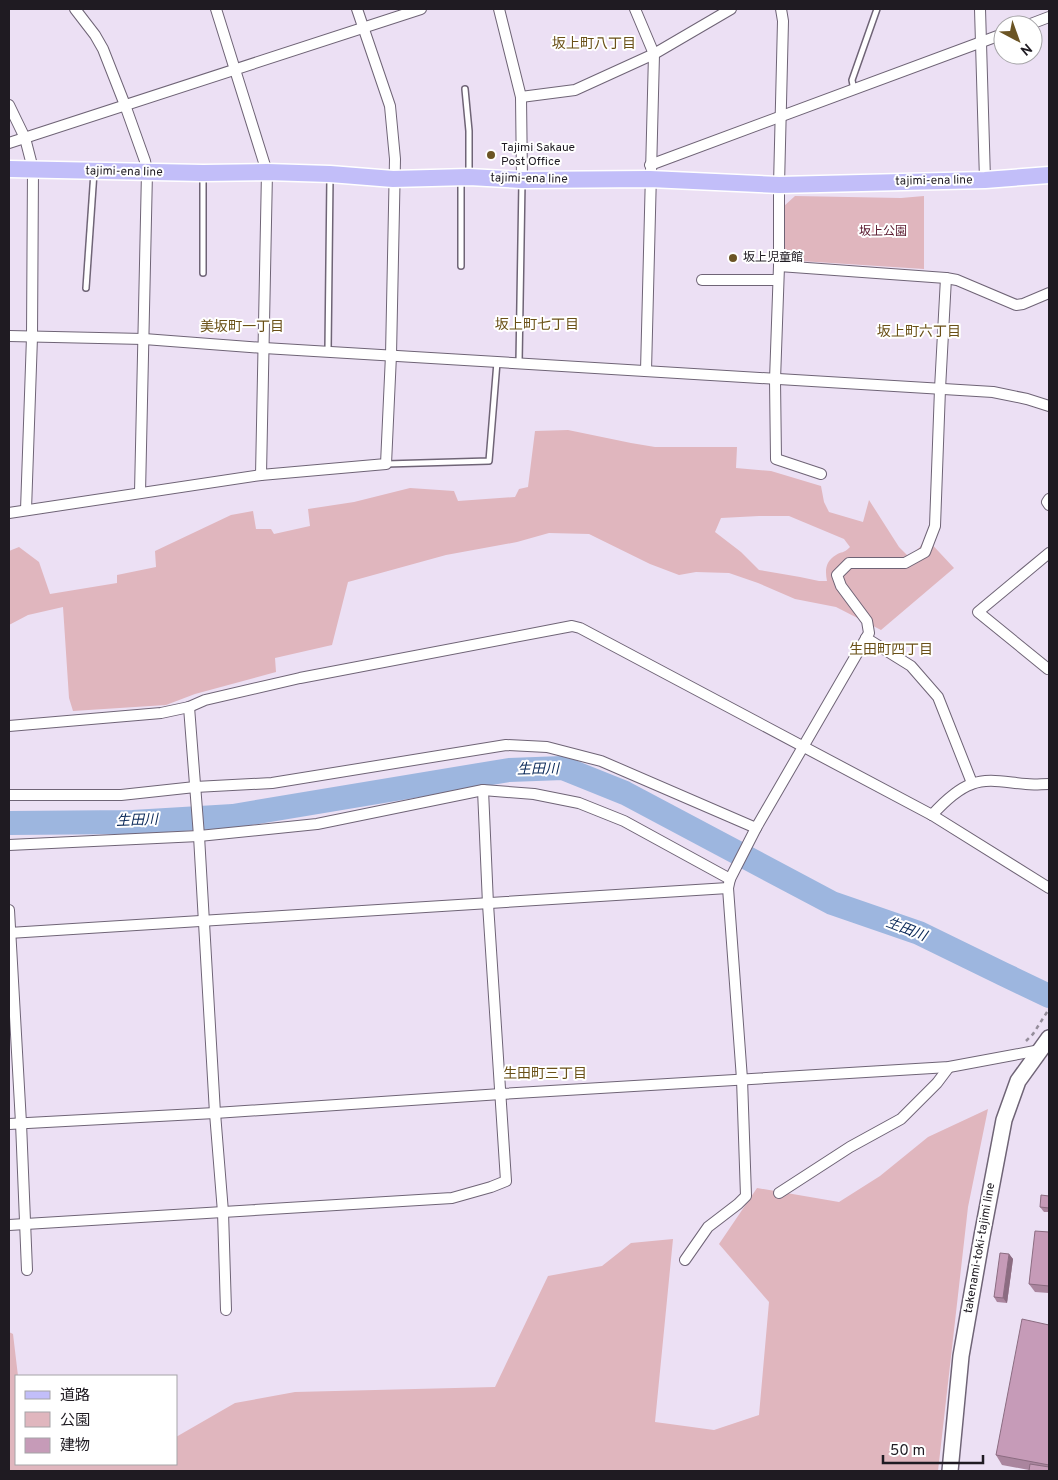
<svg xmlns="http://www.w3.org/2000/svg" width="1058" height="1480" viewBox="0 0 1058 1480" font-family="Overpass,'Noto Sans JP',sans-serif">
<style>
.green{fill:#e0b6be;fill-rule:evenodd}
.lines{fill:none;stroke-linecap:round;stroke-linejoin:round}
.river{stroke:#9db6df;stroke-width:24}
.lane-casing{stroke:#6f6476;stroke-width:8}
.street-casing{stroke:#6f6476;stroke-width:12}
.secondary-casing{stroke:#6f6476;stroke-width:18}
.primary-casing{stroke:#fff;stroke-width:19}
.path{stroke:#958d9b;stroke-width:2.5;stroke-dasharray:4 4;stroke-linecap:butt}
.lane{stroke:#fff;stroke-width:5}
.street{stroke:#fff;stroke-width:10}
.secondary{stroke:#fff;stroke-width:15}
.primary{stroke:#c2bef9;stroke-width:16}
.wall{fill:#aa859e}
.shaded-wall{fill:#8b6c81}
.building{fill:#c69bb8;stroke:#8b6c81}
.poi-dot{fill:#6b5424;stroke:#fff;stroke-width:2}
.labels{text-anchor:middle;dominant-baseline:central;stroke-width:4;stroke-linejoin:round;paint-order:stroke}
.poi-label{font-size:12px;fill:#1f1b22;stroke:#fff;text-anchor:start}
.street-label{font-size:12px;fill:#1f1b22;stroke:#fff}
.park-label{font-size:12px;fill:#5a1a2f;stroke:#fff}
.neighbourhood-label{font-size:14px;fill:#6a5017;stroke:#fff}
.water-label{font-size:14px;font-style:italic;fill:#082757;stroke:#fff}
</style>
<rect width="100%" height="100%" fill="#ece0f4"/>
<!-- green -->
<g class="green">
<polygon points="795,196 901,198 924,196 924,269 785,260 783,207"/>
<path d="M 568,430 L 631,443 L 655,447 L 737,447 L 736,468 L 771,471 L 821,486 L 824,502 L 829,512 L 863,522 L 869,500 L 899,547 L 909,557 L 920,547 L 926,538 L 954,568 L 881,630 L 836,607 L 795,599 L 758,583 L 729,573 L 696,572 L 679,575 L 650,564 L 589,534 L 549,533 L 517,542 L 446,555 L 348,582 L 332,645 L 275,658 L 276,672 L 195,694 L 166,705 L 73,711 L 69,698 L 63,607 L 28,615 L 9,625 L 9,551 L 19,547 L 39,562 L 50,594 L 117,583 L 117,575 L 156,567 L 155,551 L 231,515 L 253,511 L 256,529 L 271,529 L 274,534 L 310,526 L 308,509 L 354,502 L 410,488 L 454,491 L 458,501 L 515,497 L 519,489 L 528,487 L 535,431 ZM 759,516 L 789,516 L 844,539 L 850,547 C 843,554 842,551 836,555 C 825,562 825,570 827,581 L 819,581 L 800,577 L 759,570 L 741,552 L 715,532 L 721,518 Z"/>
<polygon points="988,1109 968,1207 938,1471 9,1471 9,1332 13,1334 18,1376 16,1376 16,1464 176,1464 176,1437 235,1403 295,1392 495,1387 548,1276 602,1266 631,1243 673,1239 655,1422 714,1430 759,1415 769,1302 719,1244 757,1188 839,1202 880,1176 928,1137"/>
</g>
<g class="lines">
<!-- river -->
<polyline class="river" points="9,823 133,822 233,816 509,770 563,768 625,793 832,903 919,933 1003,974 1049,996"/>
<!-- lane casing -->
<g class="lane-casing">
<g id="lane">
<polyline points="465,89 469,131 469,176"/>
<polyline points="854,90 852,80 877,9"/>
<polyline points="461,179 461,266"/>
<polyline points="203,273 203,176"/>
<polyline points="86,288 94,172"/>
<polyline points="328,351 330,177"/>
<polyline points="519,363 522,181"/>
<polyline points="386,464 489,461 497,362"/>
</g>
</g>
<!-- street casing -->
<g class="street-casing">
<g id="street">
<polyline points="75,9 95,35 103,49 125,105 145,161 147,172 140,493"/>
<polyline points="216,9 267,172 261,475"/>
<polyline points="499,9 521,97 522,180"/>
<polyline points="635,9 654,54 646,371"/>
<polyline points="781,9 783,21 779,185 779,266 775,380 776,459 821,474"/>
<polyline points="980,9 985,180"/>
<polyline points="1028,25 1049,17"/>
<polyline points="521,97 575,90 654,54 731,9"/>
<polyline points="9,105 25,138 33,169 32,337 26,510"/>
<polyline points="9,143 421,9"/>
<polyline points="650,165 1003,34"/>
<polyline points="779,266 946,278 957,280 1016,305 1023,304 1049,293"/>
<polyline points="702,280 778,280"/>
<polyline points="9,336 144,339 264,348 993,392 1027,399 1049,406"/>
<polyline points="1049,499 1047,502 1049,505"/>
<polyline points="9,513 261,475 386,464 391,355 395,159 390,106 357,9"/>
<polyline points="1049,553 978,612 1048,669 1049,668"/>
<polyline points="866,638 911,666 938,697 972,783"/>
<polyline points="189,707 199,836 215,1113 223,1212 226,1310"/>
<polyline points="9,726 161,713 189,707 205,700 300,678 572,626 580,628 932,815 1049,888"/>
<polyline points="9,795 121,795 195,787 272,783 506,745 547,747 601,761 756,828"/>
<path d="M 932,815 C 943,803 957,789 972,784 C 988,777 1009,783 1026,784 C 1034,785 1041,784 1049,784"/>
<polyline points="9,845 199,836 317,824 483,790 534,794 579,803 624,821 730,879"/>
<polyline points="9,910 21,1123 27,1270"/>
<polyline points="9,933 728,888"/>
<polyline points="9,1124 215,1113 501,1094 949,1067 1040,1050"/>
<polyline points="779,1193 850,1147 901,1119 937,1083 949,1067"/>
<polyline points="9,1225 452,1198 491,1187 506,1181 488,904 483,790"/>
<polyline points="685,1260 708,1227 738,1204 746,1196 742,1079 728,888 730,879 756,828 869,633 867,621 841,586 837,575 849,563 905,563 925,552 935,526 940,389 946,278"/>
</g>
</g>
<!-- secondary casing -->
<g class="secondary-casing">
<polyline id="secondary" points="950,1471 961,1356 982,1236 1004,1120 1018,1081 1049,1038"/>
</g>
<!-- primary casing -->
<g class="primary-casing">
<polyline id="primary" points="9,169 203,173 267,172 330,174 393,179 469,177 522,180 650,179 779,185 985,180 1049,175"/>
</g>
<!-- path -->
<polyline class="path" points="1026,1041 1033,1034 1049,1009"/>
<!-- lane -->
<use href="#lane" class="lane"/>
<!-- street -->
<use href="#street" class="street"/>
<!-- secondary -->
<use href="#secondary" class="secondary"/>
<!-- primary -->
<use href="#primary" class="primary"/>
</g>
<!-- wall -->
<g class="wall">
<polygon points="1049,1196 1049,1212 1044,1212 1040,1207"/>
<polygon points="1049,1232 1049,1293 1035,1292 1029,1284"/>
<polygon points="1009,1254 1013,1259 1007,1303 997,1302 994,1297"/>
<polygon points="1049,1325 1049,1471 1029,1470 1002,1465 996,1455"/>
</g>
<!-- shaded-wall -->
<polygon class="shaded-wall" points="1009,1254 1013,1259 1007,1303 1003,1298"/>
<!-- building -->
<g class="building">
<polygon points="1041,1195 1049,1196 1049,1208 1040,1207"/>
<polygon points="1035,1231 1049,1232 1049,1286 1029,1284"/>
<polygon points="1000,1253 1009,1254 1003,1298 994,1297"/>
<polygon points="1022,1319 1049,1325 1049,1465 996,1455"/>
<polygon points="1030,1464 1049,1467 1049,1471 1029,1471"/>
</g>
<!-- markers -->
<g class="poi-dot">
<circle cx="491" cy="155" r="5"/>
<circle cx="733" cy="258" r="5"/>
</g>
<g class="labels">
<!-- poi labels -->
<g class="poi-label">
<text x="501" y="148">Tajimi Sakaue<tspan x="501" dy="14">Post Office</tspan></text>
<text x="743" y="258">坂上児童館</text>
</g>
<!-- street labels -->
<g class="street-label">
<text transform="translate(124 172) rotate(1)">tajimi-ena line</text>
<text transform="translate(529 179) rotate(1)">tajimi-ena line</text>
<text transform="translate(934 181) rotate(-1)">tajimi-ena line</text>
<text transform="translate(980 1248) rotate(-80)">takenami-toki-tajimi line</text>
</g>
<!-- park labels -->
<g class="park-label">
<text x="883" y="232">坂上公園</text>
</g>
<!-- neighbourhood labels -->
<g class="neighbourhood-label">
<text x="594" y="44">坂上町八丁目</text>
<text x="537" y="325">坂上町七丁目</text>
<text x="242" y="327">美坂町一丁目</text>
<text x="919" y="332">坂上町六丁目</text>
<text x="891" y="650">生田町四丁目</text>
<text x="545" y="1074">生田町三丁目</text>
</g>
<!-- water labels -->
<g class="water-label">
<text transform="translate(538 770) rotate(-1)">生田川</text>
<text transform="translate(137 821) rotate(-2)">生田川</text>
<text transform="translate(906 930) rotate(21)">生田川</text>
</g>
</g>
<!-- border -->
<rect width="1058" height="1480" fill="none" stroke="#1f1b22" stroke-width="20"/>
<!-- legend -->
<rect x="15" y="1375" width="162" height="90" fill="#ffffff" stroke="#a5a4a7"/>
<rect x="25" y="1391" width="25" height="8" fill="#c2bef9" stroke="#a5a4a7"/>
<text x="60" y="1400" font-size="15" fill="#1f1b22">道路</text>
<rect x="25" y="1412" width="25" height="15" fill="#e0b6be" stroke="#a5a4a7"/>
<text x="60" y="1425" font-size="15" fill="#1f1b22">公園</text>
<rect x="25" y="1438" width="25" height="15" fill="#c69bb8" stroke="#a5a4a7"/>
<text x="60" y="1450" font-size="15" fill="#1f1b22">建物</text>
<!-- north arrow -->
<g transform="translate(1018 40) rotate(139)"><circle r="24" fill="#ffffff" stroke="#a5a4a7"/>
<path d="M0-4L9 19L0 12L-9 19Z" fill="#6b5424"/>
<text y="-8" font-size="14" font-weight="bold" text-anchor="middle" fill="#1f1b22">N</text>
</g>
<!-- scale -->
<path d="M883 1455v8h100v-8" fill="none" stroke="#1f1b22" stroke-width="2.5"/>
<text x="890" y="1455" font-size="15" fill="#1f1b22" stroke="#ffffff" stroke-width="4" paint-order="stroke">50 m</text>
</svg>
